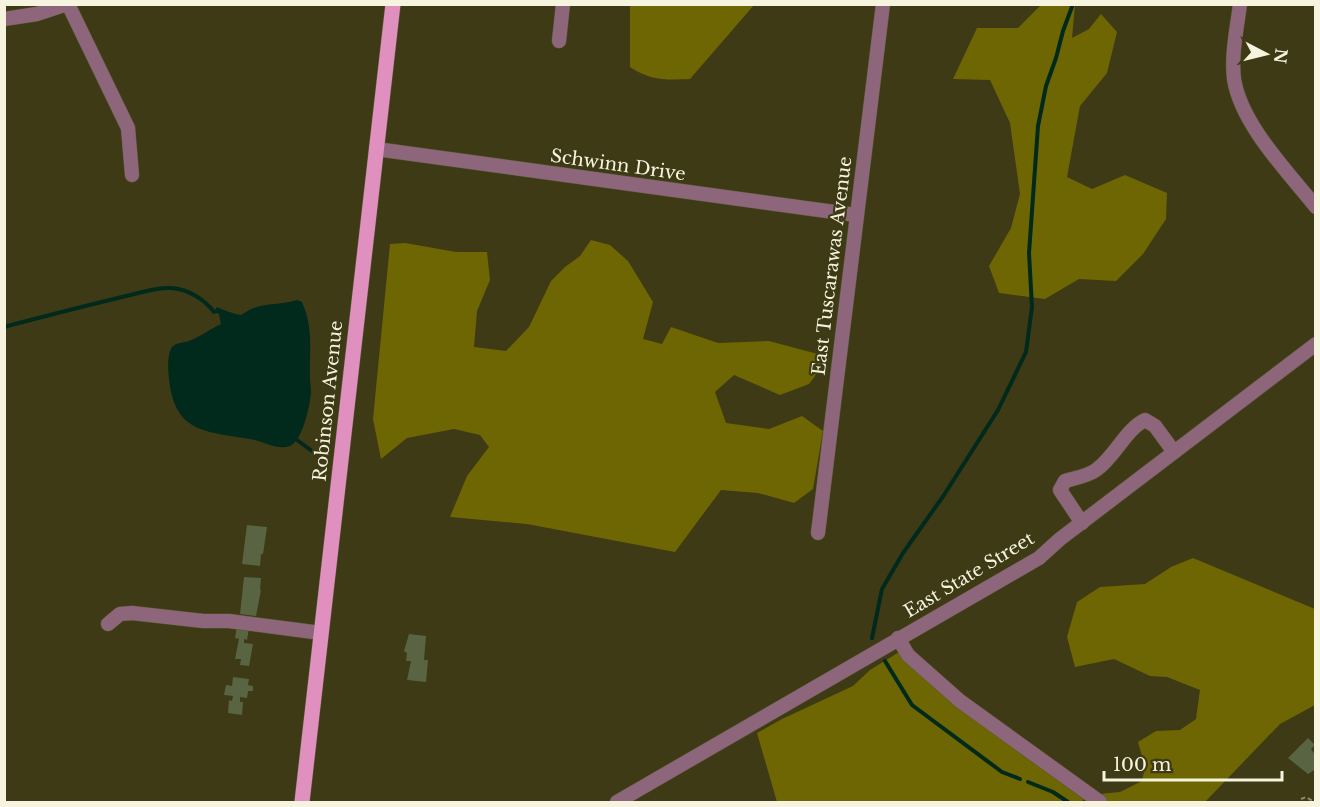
<svg xmlns="http://www.w3.org/2000/svg" width="1320" height="807" viewBox="0 0 1320 807" font-family="'Libre Baskerville',serif">
<style>
.forest{fill:#6e6603}
.water{fill:#012a1c}
.lines{fill:none;stroke-linecap:round;stroke-linejoin:round}
.stream{stroke:#012a1c;stroke-width:4}
.building{fill:#596542}
.minor-casing{stroke:#5b5835;stroke-width:15}
.major-casing{stroke:#5b5835;stroke-width:16}
.path{stroke:#8d8b6c;stroke-width:2;stroke-dasharray:4.5 3;stroke-linecap:butt}
.minor{stroke:#8d667c;stroke-width:14}
.major{stroke:#e090bf;stroke-width:15}
.labels{text-anchor:middle;dominant-baseline:central;stroke-width:4.5;stroke-linejoin:round;paint-order:stroke}
.street-label{font-size:18px;fill:#f6f4df;stroke:#3d3a15}
</style>
<rect width="100%" height="100%" fill="#3d3a15"/>
<!-- forest -->
<g class="forest">
<path d="M 630,5 L 630,4 L 754,5 L 690,79 C 666,80 651,81 630,67 Z"/>
<polygon points="1041,5 1075,5 1072,38 1089,29 1101,14 1117,32 1107,73 1080,106 1067,177 1092,189 1125,175 1167,193 1166,219 1143,254 1116,281 1079,279 1045,299 999,293 989,266 1011,228 1020,194 1010,123 990,80 953,79 977,28 1018,28"/>
<polygon points="591,240 610,245 628,261 653,302 643,339 662,344 671,327 718,343 769,341 829,357 809,384 780,395 734,375 715,392 726,423 769,429 802,416 823,431 813,489 794,503 758,493 721,490 675,552 527,524 450,517 467,476 489,447 480,435 454,429 407,438 381,459 373,419 390,244 405,243 456,252 487,252 490,280 477,311 474,347 506,351 529,327 551,281 565,267 580,256"/>
<polygon points="1193,558 1315,609 1315,705 1280,724 1205,802 1100,802 1089,795 1081,802 777,802 757,733 782,719 853,686 870,670 904,649 1089,795 1120,792 1142,781 1145,767 1138,742 1156,731 1180,730 1196,719 1200,690 1167,677 1150,676 1114,659 1075,667 1067,637 1077,602 1100,587 1145,584 1171,567"/>
</g>
<!-- water -->
<path class="water" d="M 297,300 L 302,302 C 314,330 309,349 310,378 C 310,383 311,387 311,392 C 310,405 303,440 290,446 C 279,450 265,443 255,440 C 209,431 175,436 169,379 C 168,369 167,355 172,347 C 177,342 183,343 189,341 C 200,337 210,329 221,324 L 219,314 L 214,312 L 217,307 C 224,310 233,314 241,315 C 263,300 274,307 297,300 Z"/>
<g class="lines">
<!-- stream -->
<g class="stream">
<path d="M 4,327 C 45,316 85,306 126,296 C 141,293 155,287 171,288 C 188,289 204,299 214,312"/>
<polyline points="297,440 312,451"/>
<polyline points="872,638 882,589 903,553 944,495 998,410 1026,352 1032,307 1029,253 1038,126 1046,86 1056,58 1063,31 1073,4"/>
<polyline points="885,661 912,705 1002,772 1020,779"/>
<polyline points="1028,782 1053,792 1068,802"/>
</g>
</g>
<!-- building -->
<g class="building">
<polygon points="247,525 267,527 263,554 261,554 260,566 242,564"/>
<polygon points="244,577 261,578 260,590 261,590 256,616 240,614"/>
<polygon points="237,626 249,628 247,640 244,639 244,643 253,644 249,666 240,665 241,659 235,659 239,639 235,638"/>
<polygon points="409,634 426,636 424,660 428,660 426,682 407,680 411,661 406,661 407,653 404,651"/>
<polygon points="233,677 249,679 248,685 253,686 253,691 248,691 247,698 240,697 240,702 243,702 242,715 228,713 229,700 232,701 233,696 224,695 226,685 232,686"/>
<polygon points="1308,738 1315,745 1311,749 1316,756 1316,769 1308,774 1288,758"/>
</g>
<g class="lines">
<!-- minor casing -->
<g class="minor-casing">
<g id="minor">
<polyline points="68,4 128,128 132,175"/>
<path d="M 1240,4 C 1237,28 1231,55 1234,79 C 1241,124 1287,171 1316,207"/>
<polyline points="4,19 37,14 67,4"/>
<polyline points="559,41 563,4"/>
<polyline points="376,149 856,215"/>
<path d="M 1082,523 L 1060,490 L 1065,481 C 1075,478 1088,476 1096,470 C 1115,457 1125,430 1145,420 L 1155,426 L 1174,452"/>
<polyline points="818,533 883,4"/>
<polyline points="108,624 120,614 132,613 203,621 229,621 321,633"/>
<polyline points="898,638 908,655 960,701 1100,802"/>
<polyline points="617,802 1039,558 1060,539 1316,344"/>
</g>
</g>
<!-- major casing -->
<g class="major-casing">
<polyline id="major" points="302,802 393,4"/>
</g>
<!-- path -->
<polyline class="path" points="1301,799 1306,797 1313,801"/>
<!-- minor -->
<use href="#minor" class="minor"/>
<!-- major -->
<use href="#major" class="major"/>
</g>
<g class="labels">
<!-- street labels -->
<g class="street-label">
<text transform="translate(618 165) rotate(8)">Schwinn Drive</text>
<text transform="translate(832 266) rotate(-83)">East Tuscarawas Avenue</text>
<text transform="translate(328 401) rotate(-84)">Robinson Avenue</text>
<text transform="translate(969 575) rotate(-31)">East State Street</text>
</g>
</g>
<!-- border -->
<rect width="1320" height="807" fill="none" stroke="#f6f4df" stroke-width="12"/>
<!-- north arrow -->
<g transform="translate(1266 54) rotate(97)" stroke="#3d3a15" stroke-width="4.5" paint-order="stroke">
<path d="M0-4.5L10 22L0 15L-10 22Z" fill="#f6f4df"/>
<text y="-9" font-size="16" font-weight="bold" text-anchor="middle" fill="#f6f4df">N</text>
</g>
<!-- scale -->
<path d="M1104 771v9h178v-9" fill="none" stroke="#f6f4df" stroke-width="3"/>
<text x="1113" y="771" font-size="18" fill="#f6f4df" stroke="#3d3a15" stroke-width="4.5" paint-order="stroke">100 m</text>
</svg>
